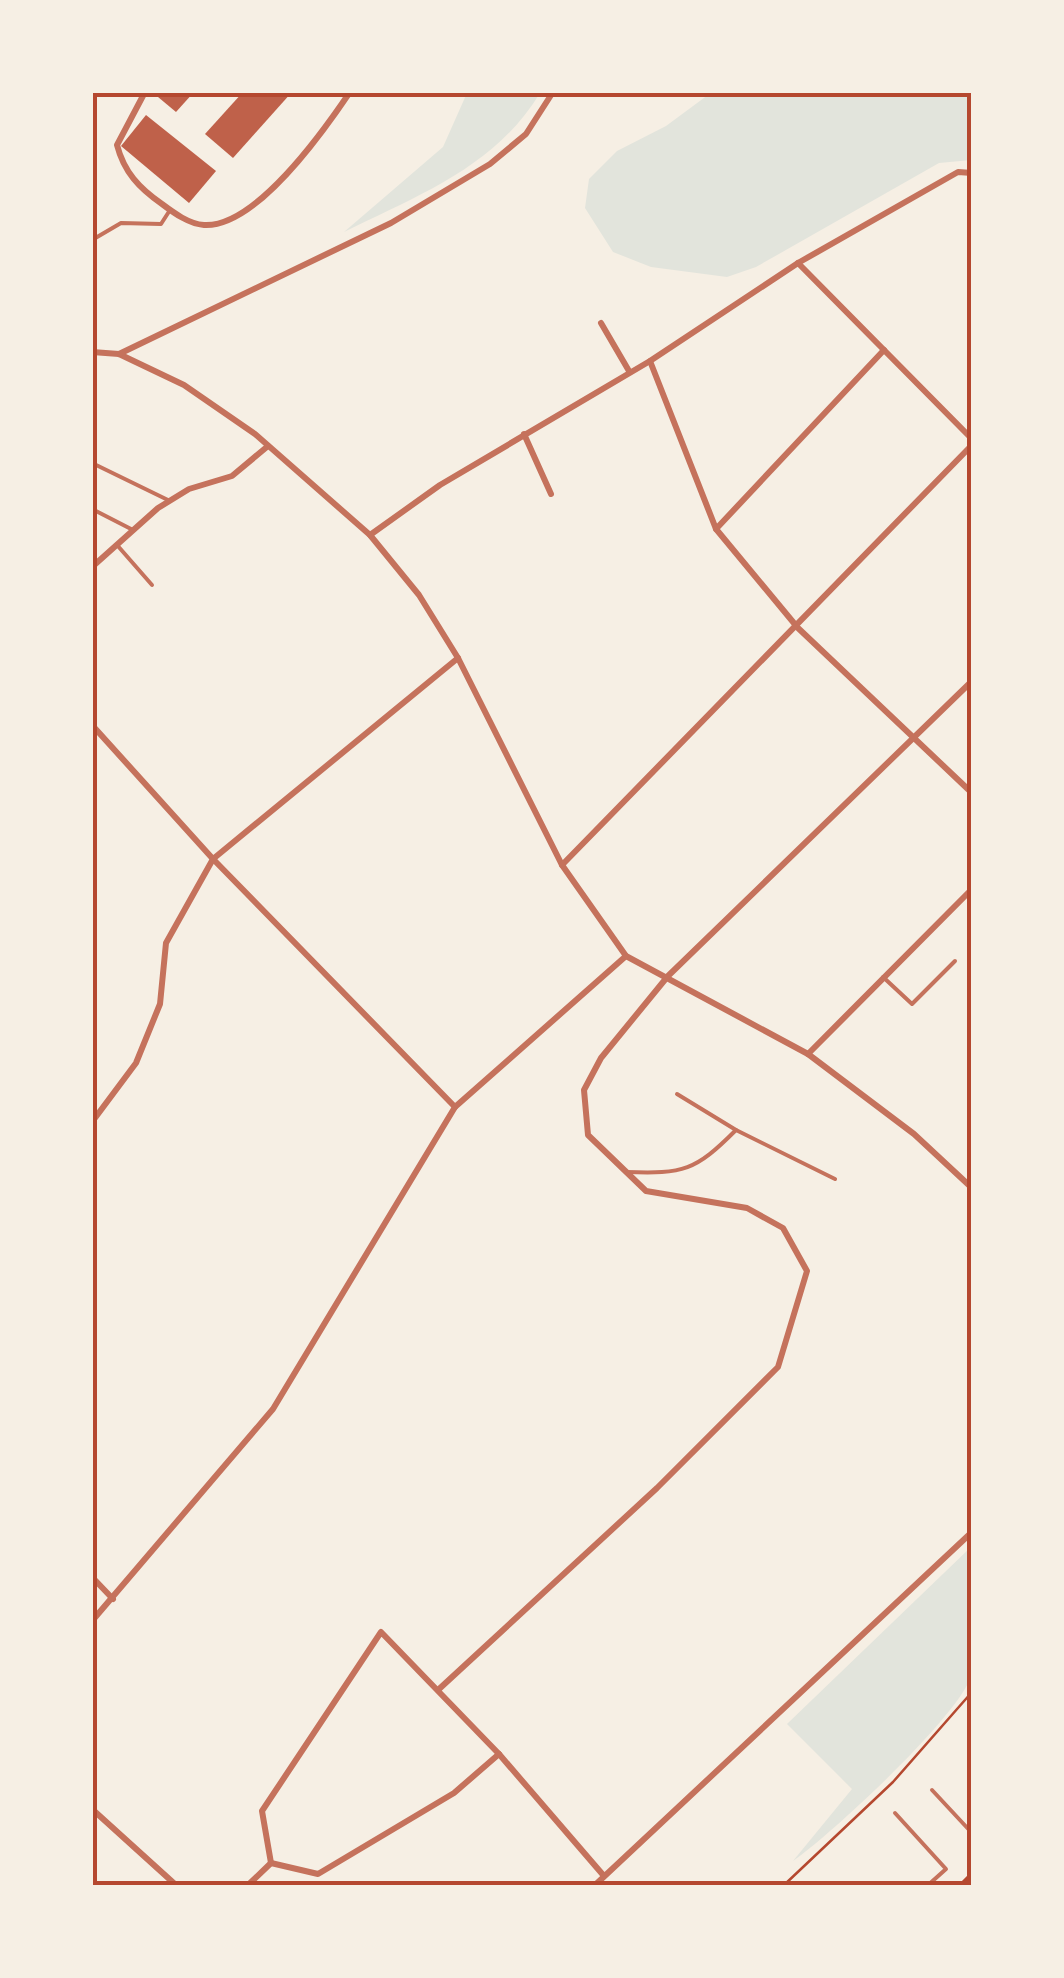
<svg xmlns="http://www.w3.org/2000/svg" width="1064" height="1978" viewBox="0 0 1064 1978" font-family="Manrope,sans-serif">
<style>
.green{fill:#e2e4dc}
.building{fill:#bf614a}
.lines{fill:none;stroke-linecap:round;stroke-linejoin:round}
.path{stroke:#b5482f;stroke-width:2.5}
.service{stroke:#c5725c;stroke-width:4}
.minor{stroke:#c5725c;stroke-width:6}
.secondary{stroke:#b5482f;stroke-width:10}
.neatline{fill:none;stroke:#b5482f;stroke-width:4}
</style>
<rect width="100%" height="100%" fill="#f6efe4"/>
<!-- green -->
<g class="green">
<polygon points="712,92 971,93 971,160 939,163 756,267 727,277 651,267 613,252 585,208 589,179 617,151 666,126"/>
<path d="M 467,93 L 540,93 C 495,167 419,195 344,232 L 443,147 Z"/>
<path d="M 971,1547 C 972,1574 978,1659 970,1679 C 953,1721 833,1833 793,1861 L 852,1789 L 787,1724 Z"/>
</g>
<!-- building -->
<g class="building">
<polygon points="152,92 194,92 176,112"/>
<polygon points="243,92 292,92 233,158 205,134"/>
<polygon points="146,115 216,171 189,203 121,146"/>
</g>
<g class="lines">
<!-- path -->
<polyline class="path" points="783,1886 893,1782 972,1692"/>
<!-- service -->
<g class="service">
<polyline points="92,240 121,223 161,224 170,210"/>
<polyline points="92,463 170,501"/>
<polyline points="92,509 133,530"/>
<polyline points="117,545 152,585"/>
<polyline points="883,977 912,1004 955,961"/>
<polyline points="736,1130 835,1179"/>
<path d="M 626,1172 C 684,1174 695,1171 736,1130 L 677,1094"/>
<polyline points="932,1790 972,1833"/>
<polyline points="895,1813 946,1869 927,1886"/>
</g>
<!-- minor -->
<g class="minor">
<path d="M 145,92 L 117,145 C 124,172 139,188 162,204 C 174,213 189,224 204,225 C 255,228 323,132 350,92"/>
<polyline points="798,263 972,439"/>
<polyline points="601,323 629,371"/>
<polyline points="92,352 119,354 184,385 255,434 370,535 419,595 458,658 562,865 626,956 808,1054 914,1134 972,1188"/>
<polyline points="119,354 391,223 490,164 526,134 553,92"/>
<polyline points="650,361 716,529 798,628 972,793"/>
<polyline points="524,434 551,494"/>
<polyline points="716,529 884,350"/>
<polyline points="370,535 440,485 650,361 798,263 958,172 972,173"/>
<polyline points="92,567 158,508 189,489 232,476 268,446"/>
<polyline points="92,725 213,859 455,1107"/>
<polyline points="562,865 972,445"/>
<polyline points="808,1054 972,889"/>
<polyline points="92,1122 136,1063 160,1004 166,943 213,859 458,658"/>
<polyline points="92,1577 113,1599"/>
<polyline points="92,1621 273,1409 455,1107 626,956"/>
<polyline points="438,1690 657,1488 778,1367 807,1271 783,1228 747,1208 646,1191 588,1135 584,1090 601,1058 668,976 972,681"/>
<polyline points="92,1809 177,1886"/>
<polyline points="271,1863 262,1811 381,1632 499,1754 604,1876"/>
<polyline points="271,1863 318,1874 454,1793 499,1754"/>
<polyline points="247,1886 271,1863"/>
<polyline points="594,1886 972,1532"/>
</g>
<!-- secondary -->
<polyline class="secondary" points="964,1886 972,1878"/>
</g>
<!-- border -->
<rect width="1064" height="1978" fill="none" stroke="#f6efe4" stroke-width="190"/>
<rect x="95" y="95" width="874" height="1788" class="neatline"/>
</svg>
